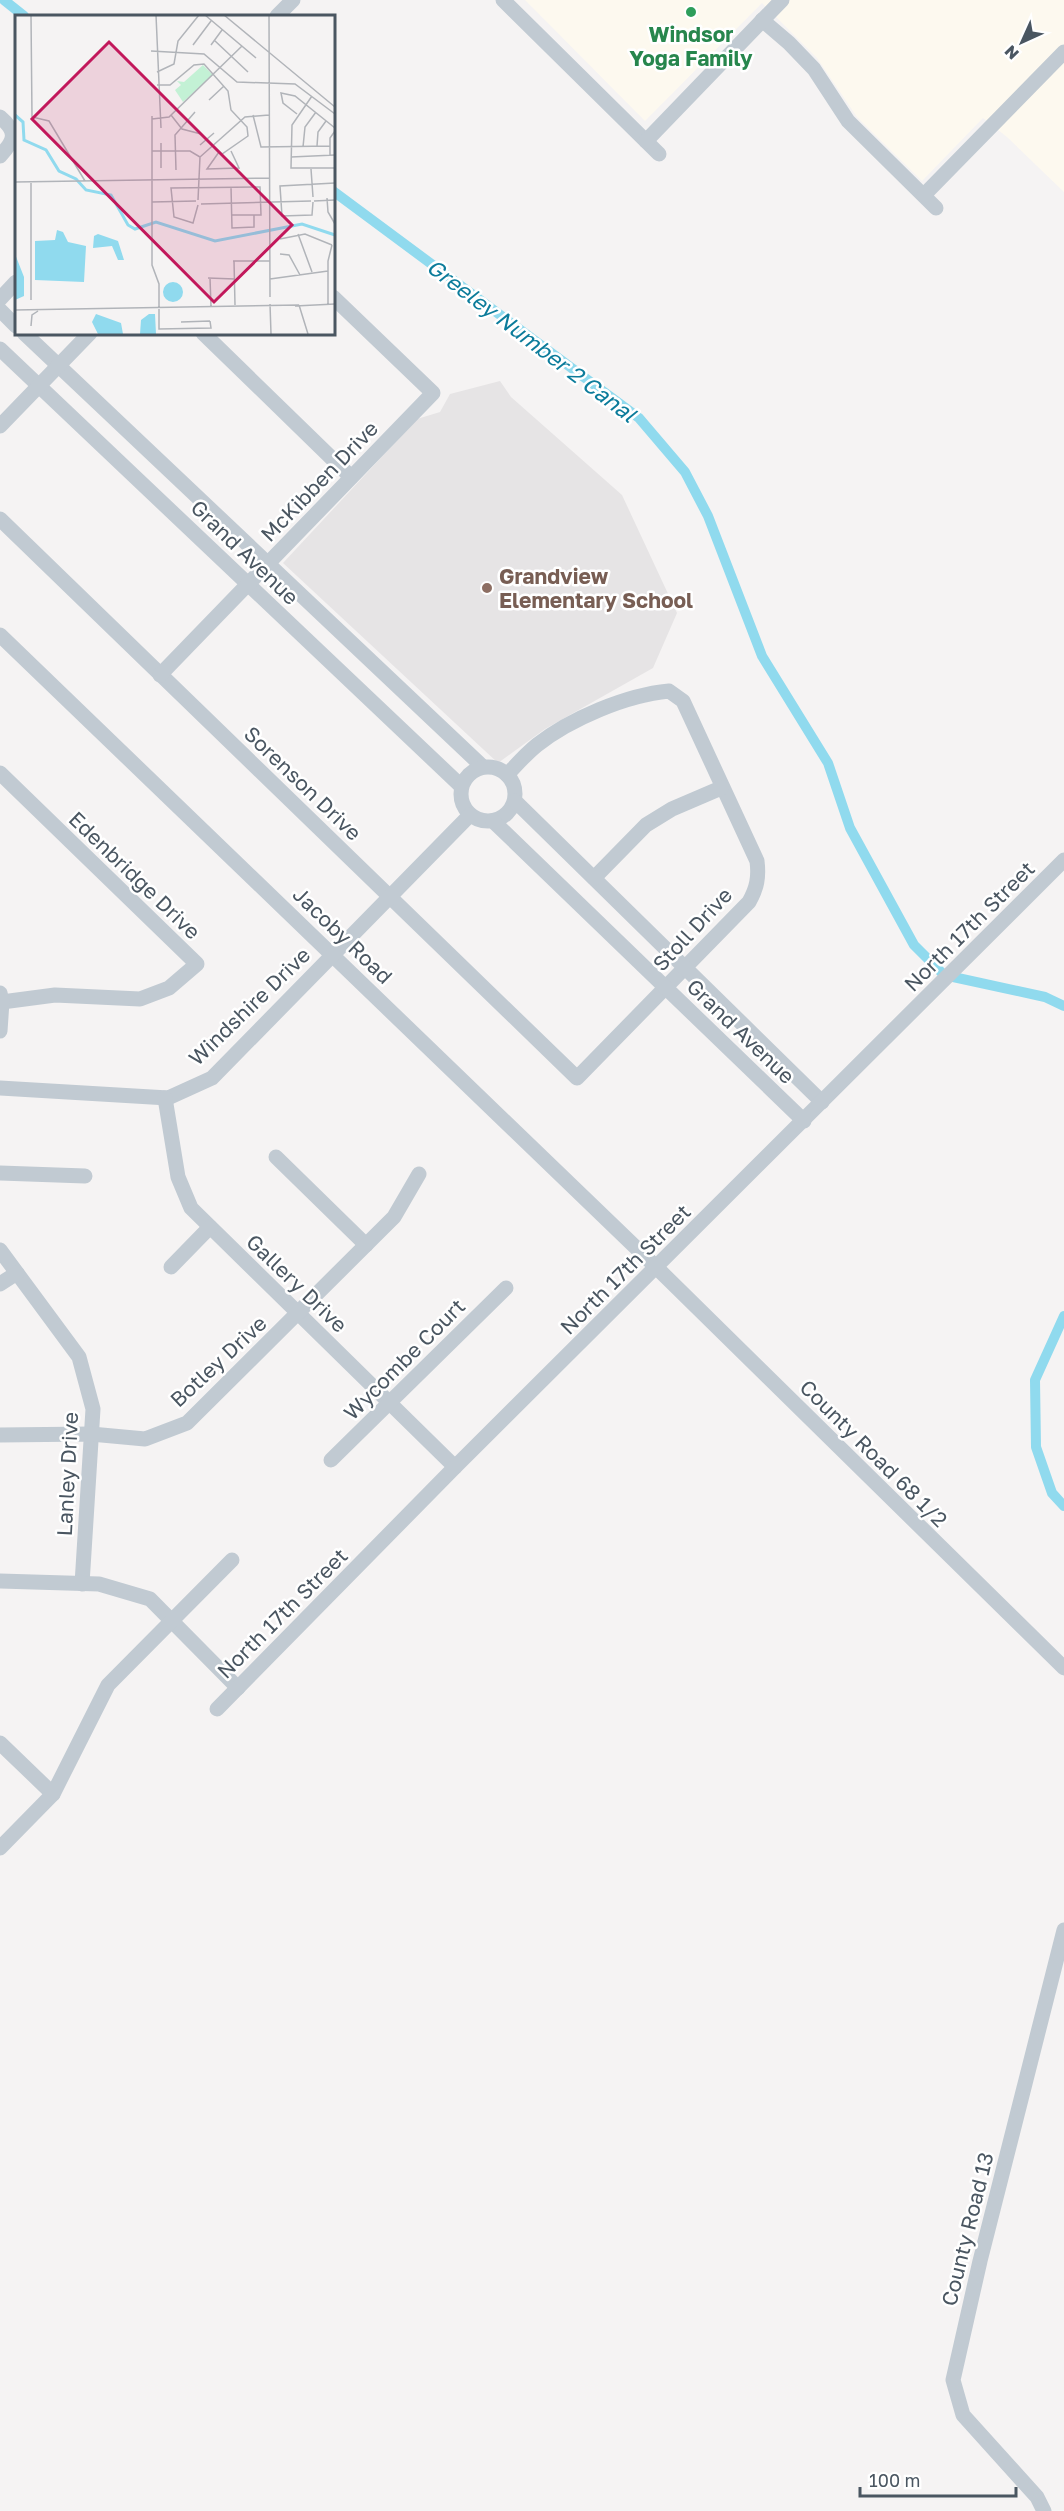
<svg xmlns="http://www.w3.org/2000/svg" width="1064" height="2511" viewBox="0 0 1064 2511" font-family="'Golos Text',sans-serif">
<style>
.commercial{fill:#fdf9ef}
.education{fill:#e6e4e5}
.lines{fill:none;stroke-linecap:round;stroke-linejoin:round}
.canal{stroke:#90daee;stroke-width:10}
.minor{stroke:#c1cad2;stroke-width:15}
.leisure-dot{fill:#2e9e5b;stroke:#fff;stroke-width:2}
.education-dot{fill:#8d6e63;stroke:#fff;stroke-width:2}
.labels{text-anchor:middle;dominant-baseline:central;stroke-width:5;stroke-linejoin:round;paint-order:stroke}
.leisure-label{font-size:21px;font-weight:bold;fill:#27864d;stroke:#fff}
.street-label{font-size:21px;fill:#4a5661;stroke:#fff}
.education-label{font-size:21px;font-weight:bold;fill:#785e54;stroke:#fff;text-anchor:start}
.water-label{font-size:22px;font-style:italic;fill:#0c7c9b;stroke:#fff}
.inset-river{fill:none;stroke:#90daee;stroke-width:3}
.inset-road{fill:none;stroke:#b1b4b9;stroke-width:1.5}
.view{fill:#c2185b;fill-opacity:0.15;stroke:#c2185b;stroke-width:3}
.inset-edge{fill:none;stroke:#4a5661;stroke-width:3}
</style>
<rect width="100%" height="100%" fill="#f5f3f3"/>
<!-- commercial -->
<polygon class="commercial" points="525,0 1064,0 1064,192 1007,137 983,118 922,181 857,117 817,58 762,3 645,121"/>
<!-- education -->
<polygon class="education" points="500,381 511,397 622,495 677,613 653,668 545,729 498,763 283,563 417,419 440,412 450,394"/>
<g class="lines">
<!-- canal -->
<g class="canal">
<polyline points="4,0 24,16"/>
<polyline points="333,191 639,418 685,472 708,516 762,656 828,763 850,828 914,945 944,975 1045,997 1064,1006"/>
<polyline points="1064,1316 1035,1380 1036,1447 1052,1493 1064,1506"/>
</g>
<!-- minor -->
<g class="minor">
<polyline points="503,0 659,154"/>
<polyline points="277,16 293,0"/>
<polyline points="762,20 789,43 814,69 848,121 936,208"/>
<path d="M 0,117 C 18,132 15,140 0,156"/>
<polyline points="646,141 782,0"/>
<polyline points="924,195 1064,52"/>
<polyline points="0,299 16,282"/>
<polyline points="0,310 16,326"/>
<polyline points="24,333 483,767"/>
<polyline points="203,333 351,477"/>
<polyline points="0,349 461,786"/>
<polyline points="0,426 90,333"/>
<path d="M 0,519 L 577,1078 L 749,902 C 757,888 759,877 757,861 L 683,701 L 669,691 C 626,695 570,719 537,745 C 526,754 516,765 507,775"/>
<polyline points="0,635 656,1267 1064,1668"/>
<polyline points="160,675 433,393 333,297"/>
<circle cx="488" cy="794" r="27"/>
<polyline points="0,773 197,964 169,988 140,999 55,995 2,1002"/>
<polyline points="515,801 822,1102"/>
<polyline points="493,821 804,1121"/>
<polyline points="594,878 646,825 672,809 721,788"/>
<polyline points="0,993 2,1002 0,1031"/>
<polyline points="0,1088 168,1098 212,1078 470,815"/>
<polyline points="165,1098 178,1177 191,1208 455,1467"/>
<polyline points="276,1157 366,1245"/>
<polyline points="0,1173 85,1176"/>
<polyline points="0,1250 79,1357 93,1409 82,1584"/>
<polyline points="171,1267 210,1227"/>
<polyline points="0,1284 17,1273"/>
<polyline points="0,1435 91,1434 145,1439 187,1423 394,1217 419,1174"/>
<polyline points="331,1460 506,1288"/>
<polyline points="0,1581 99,1584 150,1599 238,1688"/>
<polyline points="217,1709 455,1467 1064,860"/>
<polyline points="0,1743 53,1794"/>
<polyline points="0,1848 53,1794 108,1685 232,1560"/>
<polyline points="1044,2511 1037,2497 963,2415 953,2380 980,2261 1064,1930"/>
</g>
</g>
<!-- markers -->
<circle class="leisure-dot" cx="691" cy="12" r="6"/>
<circle class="education-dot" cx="487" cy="588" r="6"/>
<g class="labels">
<!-- leisure labels -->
<g class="leisure-label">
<text x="691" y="34">Windsor<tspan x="691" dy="24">Yoga Family</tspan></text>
</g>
<!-- street labels -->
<g class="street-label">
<text transform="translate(319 481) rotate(-46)">McKibben Drive</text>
<text transform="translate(245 552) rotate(44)">Grand Avenue</text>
<text transform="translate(303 783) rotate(44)">Sorenson Drive</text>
<text transform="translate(135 875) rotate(44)">Edenbridge Drive</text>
<text transform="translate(969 926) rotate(-45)">North 17th Street</text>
<text transform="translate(692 929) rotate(-47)">Stoll Drive</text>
<text transform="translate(343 935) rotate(44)">Jacoby Road</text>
<text transform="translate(249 1006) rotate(-44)">Windshire Drive</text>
<text transform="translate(741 1031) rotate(44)">Grand Avenue</text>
<text transform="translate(625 1269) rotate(-45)">North 17th Street</text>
<text transform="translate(297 1283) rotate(44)">Gallery Drive</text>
<text transform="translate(404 1359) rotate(-45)">Wycombe Court</text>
<text transform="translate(218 1361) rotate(-43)">Botley Drive</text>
<text transform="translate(874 1453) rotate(45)">County Road 68 1/2</text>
<text transform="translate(67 1474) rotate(-87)">Lanley Drive</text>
<text transform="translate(282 1613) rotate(-45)">North 17th Street</text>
<text transform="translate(967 2229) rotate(-76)">County Road 13</text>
</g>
<!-- education labels -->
<g class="education-label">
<text x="499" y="576">Grandview<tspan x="499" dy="24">Elementary School</tspan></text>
</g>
<!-- water labels -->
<g class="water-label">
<text transform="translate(532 340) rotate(37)">Greeley Number 2 Canal</text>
</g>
</g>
<!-- overview -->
<g transform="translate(15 15)">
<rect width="320" height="320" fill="#f5f3f3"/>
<path d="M 188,50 L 198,60 L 168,87 L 160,75 L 166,70 L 162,66 L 169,67 Z" fill="#c3f1d5"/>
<path d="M 42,215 L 48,217 L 53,227 L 71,231 L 69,267 L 20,265 L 20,226 L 40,225 ZM 83,219 L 103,226 L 109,245 L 103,245 L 97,231 L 78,233 L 79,221 ZM 0,239 L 9,262 L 9,281 L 0,285 ZM148 277a10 10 0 1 1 20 0a10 10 0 1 1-20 0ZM 81,299 L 106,308 L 108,319 L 83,319 L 77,307 ZM 134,299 L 140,299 L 141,319 L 125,319 L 126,305 Z" fill="#90daee"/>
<path class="inset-river" d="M 0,100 L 8,107 L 9,125 L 31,135 L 44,156 L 61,164 L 71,175 L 96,180 L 113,210 L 120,214 L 141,207 L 200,226 L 287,209 L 320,220"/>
<path class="inset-road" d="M 16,0 L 17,102 L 34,106 L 70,166M 141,0 L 146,113M 190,0 L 241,43M 209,0 L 320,92M 254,0 L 255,282M 199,25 L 233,57M 178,30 L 196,6M 196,30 L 207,15M 136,36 L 189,39 L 222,67 L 280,69 L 320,99M 142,57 L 159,49 L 163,26 L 184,0M 142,70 L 155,70 L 179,50 L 189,49 L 213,76 L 216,95 L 232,112 L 233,121 L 207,139 L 186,119 L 167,114 L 156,100M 297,81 L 277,110 L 276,153 L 320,153M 194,85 L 209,71M 282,99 L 268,88 L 266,78 L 280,81 L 320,113M 238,100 L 246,132 L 315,131M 137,101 L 137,250 L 144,269 L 144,314 L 196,313 L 195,306M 137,104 L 154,102 L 227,31M 185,130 L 199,118M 302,131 L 303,117 L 311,106M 288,132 L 290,112 L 301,97M 137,136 L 175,136 L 185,142M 204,137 L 192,154 L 224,153 L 216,136M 315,141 L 315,123 L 320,116M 276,142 L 320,140M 146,153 L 146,128M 296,154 L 298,182M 161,155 L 160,120 L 180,97M 0,167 L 255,163M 16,168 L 16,285M 216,172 L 217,213 L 239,212 L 239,200M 312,183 L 313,197 L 320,209M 183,185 L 185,142 L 230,102 L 254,100M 299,186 L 320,185M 137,187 L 181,186M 298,187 L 297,200 L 267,201 L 265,171 L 320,168M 186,189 L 296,186M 183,190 L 178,208 L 159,202 L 156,173 L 245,172 L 246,200 L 216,200M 283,219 L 297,257M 265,224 L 290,219 L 317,230M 265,239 L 274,240 L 285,260M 218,246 L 255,246M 219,246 L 220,290M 193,263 L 220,264M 195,263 L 196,291M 255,264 L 313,256M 255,289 L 256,319M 313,289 L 313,246 L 317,230M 284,290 L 293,319M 280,291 L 320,289M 0,295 L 284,290M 166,307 L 195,306M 16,311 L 17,300 L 23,296"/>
<path class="view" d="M 94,27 L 277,210 L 199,287 L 17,104 Z"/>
<rect width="320" height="320" class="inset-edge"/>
</g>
<!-- north arrow -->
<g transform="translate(1022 42) rotate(225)" stroke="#ffffff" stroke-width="4.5" paint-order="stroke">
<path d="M0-4.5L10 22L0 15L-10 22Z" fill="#4a5661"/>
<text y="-9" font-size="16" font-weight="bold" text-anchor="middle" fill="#4a5661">N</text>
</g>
<!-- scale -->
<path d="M860 2487v9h156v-9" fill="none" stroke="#4a5661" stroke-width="3"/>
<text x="869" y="2487" font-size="18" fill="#4a5661" stroke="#ffffff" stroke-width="4.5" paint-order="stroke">100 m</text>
</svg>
